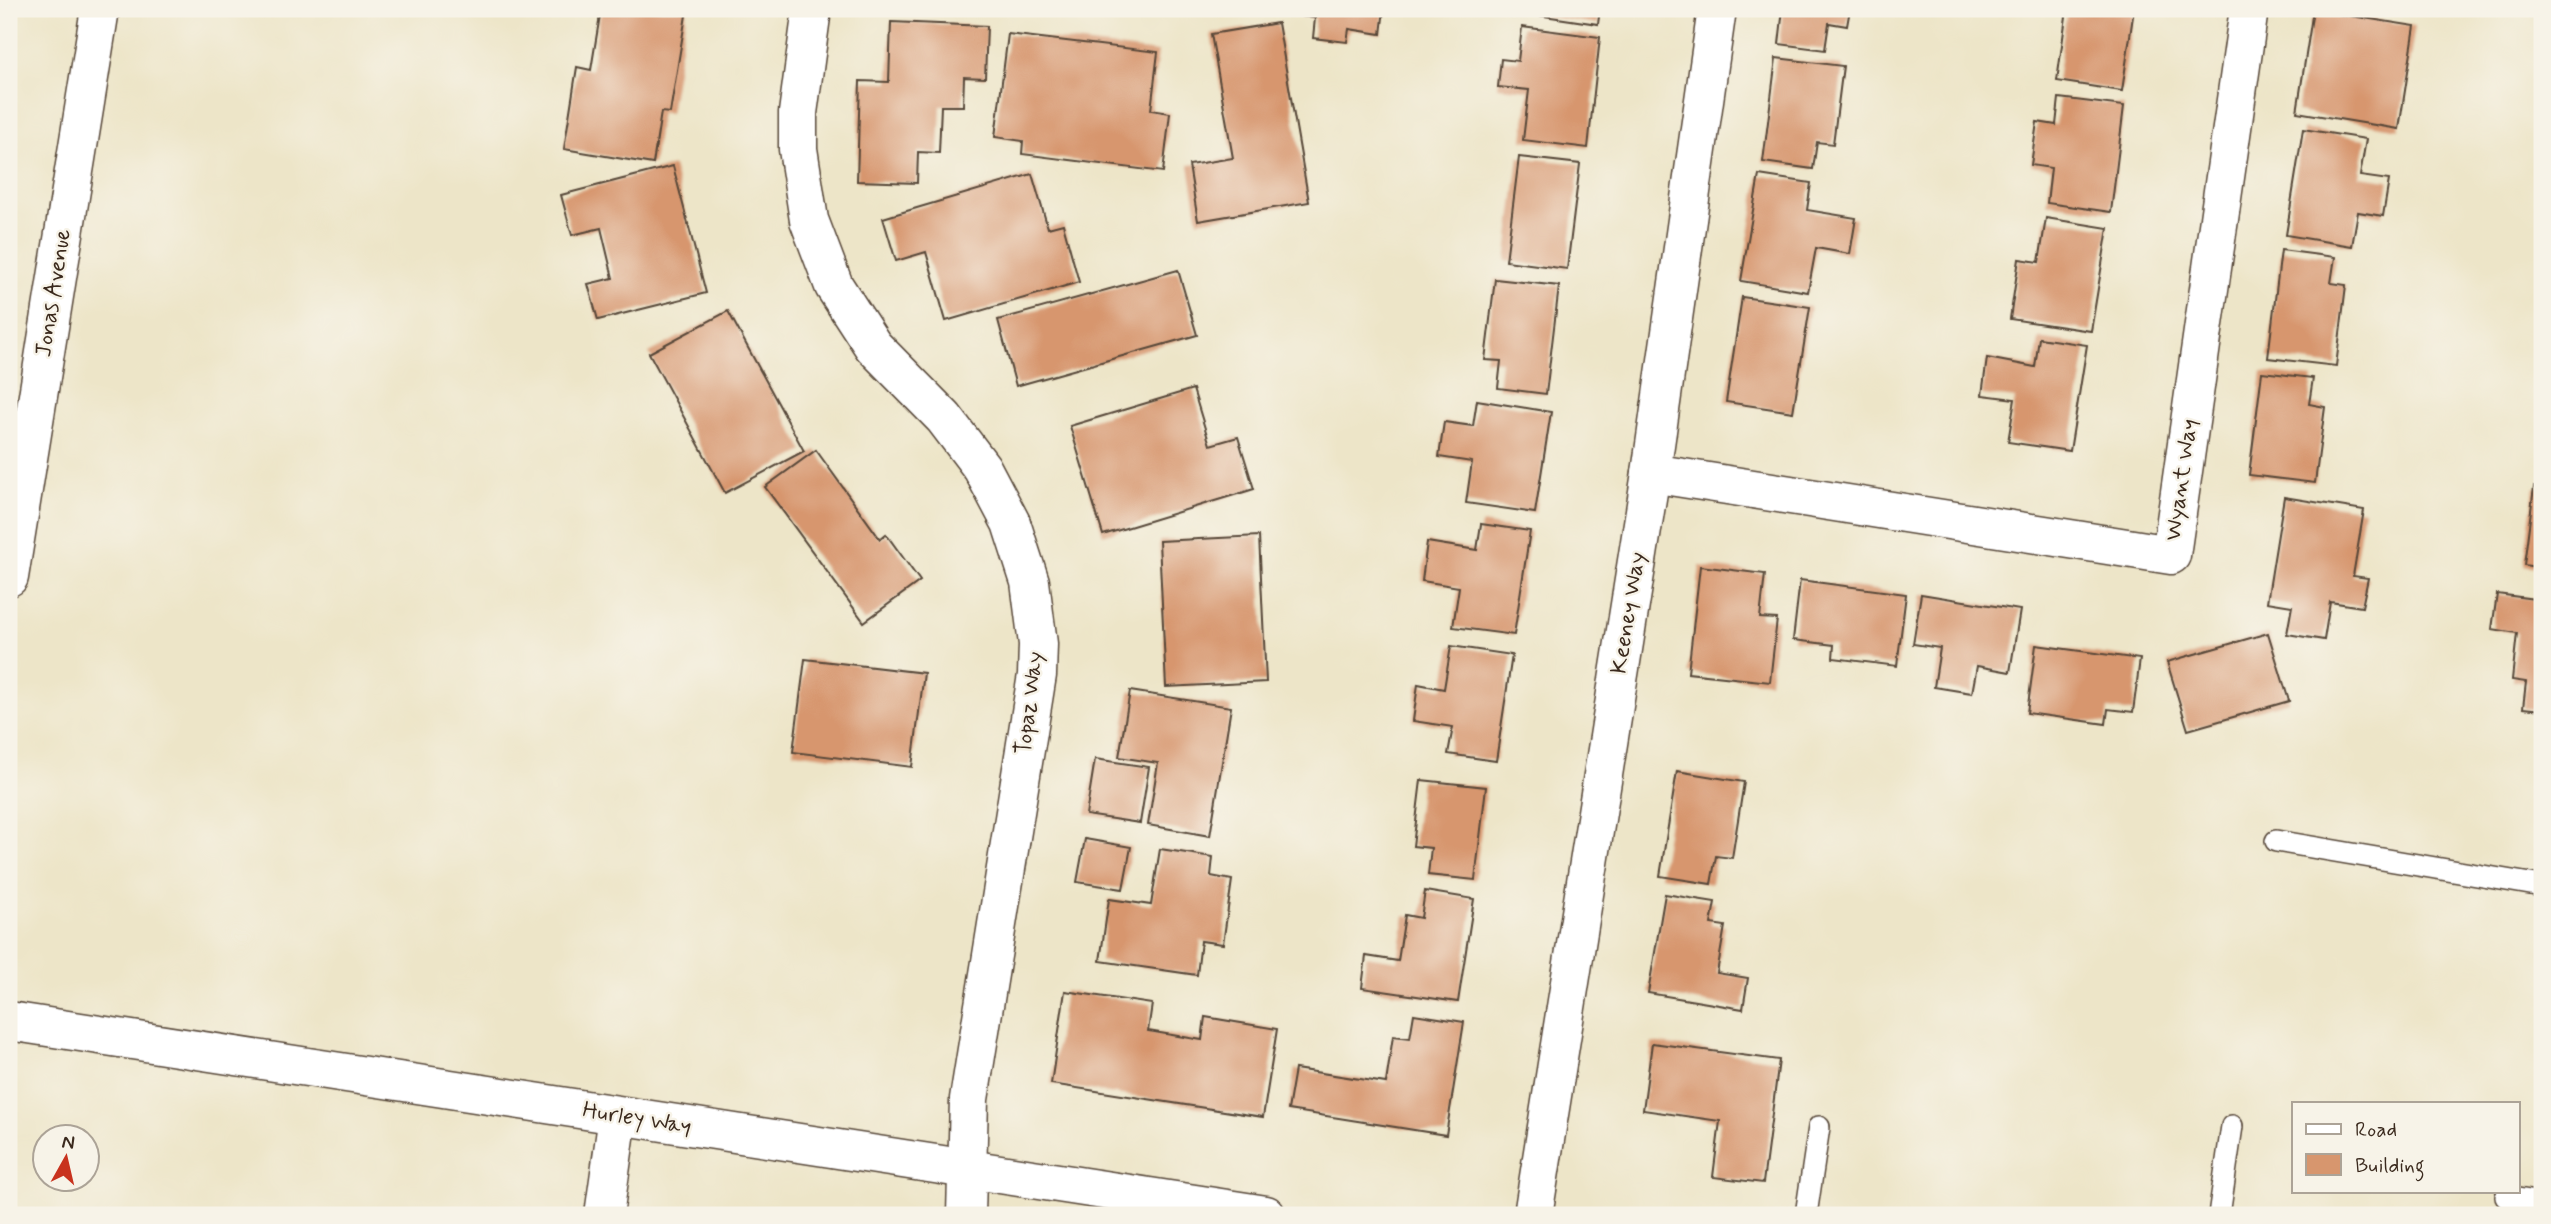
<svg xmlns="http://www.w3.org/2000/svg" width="2551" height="1224" viewBox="0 0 2551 1224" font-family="Mynerve,sans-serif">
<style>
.building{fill:#d7966e}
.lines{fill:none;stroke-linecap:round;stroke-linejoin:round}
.service-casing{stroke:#564638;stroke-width:24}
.minor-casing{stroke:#564638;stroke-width:41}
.tertiary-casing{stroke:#564638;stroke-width:41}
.service{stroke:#fff;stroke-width:21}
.minor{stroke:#fff;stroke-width:38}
.tertiary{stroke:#fff;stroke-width:38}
.labels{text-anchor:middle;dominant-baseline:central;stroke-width:5;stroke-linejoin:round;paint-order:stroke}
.street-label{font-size:23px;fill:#3b2a1e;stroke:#f7f3e8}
</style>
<rect width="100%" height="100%" fill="#f7f3e8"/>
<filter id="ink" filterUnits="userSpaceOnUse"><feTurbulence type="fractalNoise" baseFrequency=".0143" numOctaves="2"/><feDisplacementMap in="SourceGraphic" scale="14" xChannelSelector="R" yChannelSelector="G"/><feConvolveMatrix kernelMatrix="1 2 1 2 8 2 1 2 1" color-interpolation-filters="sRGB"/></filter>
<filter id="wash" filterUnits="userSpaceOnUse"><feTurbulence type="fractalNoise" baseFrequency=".00686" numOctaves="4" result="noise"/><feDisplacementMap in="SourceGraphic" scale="28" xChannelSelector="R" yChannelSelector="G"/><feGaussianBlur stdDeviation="1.57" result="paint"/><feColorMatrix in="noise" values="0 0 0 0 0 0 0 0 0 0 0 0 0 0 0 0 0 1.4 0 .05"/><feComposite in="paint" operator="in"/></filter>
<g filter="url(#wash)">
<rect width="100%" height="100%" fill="#ede5c8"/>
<g id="blocks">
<!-- building -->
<g class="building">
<polygon points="601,9 687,9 670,113 661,112 653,164 564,149 577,67 591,70"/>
<polygon points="1286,9 1384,9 1381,34 1349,29 1347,42 1313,38 1315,18 1285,14"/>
<polygon points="1538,9 1600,9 1598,24 1537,15"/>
<polygon points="1783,9 1850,9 1847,26 1829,23 1825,50 1779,44"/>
<polygon points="2067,9 2134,9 2122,91 2057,81"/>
<polygon points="2313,10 2415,26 2399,129 2297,112"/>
<polygon points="891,22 987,26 985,78 964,77 963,106 941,106 939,153 918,152 917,183 857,181 860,81 889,82"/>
<polygon points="1278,23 1309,202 1198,221 1189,165 1233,158 1211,34"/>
<polygon points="1522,27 1600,37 1588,148 1523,140 1529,90 1498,87 1501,59 1518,61"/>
<polygon points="1008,34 1158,52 1151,110 1170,113 1163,172 1022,154 1023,141 995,137"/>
<polygon points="1776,58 1843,66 1833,144 1817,142 1813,169 1763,162"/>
<polygon points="2059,98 2124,106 2111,212 2047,203 2051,168 2031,165 2037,122 2056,125"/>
<polygon points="2303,129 2366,139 2360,176 2389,180 2383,216 2358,212 2352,246 2286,235"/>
<polygon points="1519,157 1580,164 1567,269 1506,261"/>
<polygon points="673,166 706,293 598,320 588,284 613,278 601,228 572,235 561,195"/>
<polygon points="1032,174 1048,228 1063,224 1079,282 946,321 926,252 896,261 883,218"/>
<polygon points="1759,175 1811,183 1807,210 1856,218 1850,254 1816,248 1808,292 1741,281"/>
<polygon points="2046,218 2108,228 2091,331 2010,319 2019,259 2039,262"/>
<polygon points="2281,250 2335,257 2331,283 2346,285 2336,366 2268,358"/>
<polygon points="1178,270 1197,335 1016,386 998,320"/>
<polygon points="1495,279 1559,286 1546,394 1498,388 1501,361 1485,360"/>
<polygon points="1742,297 1810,307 1793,412 1726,402"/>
<polygon points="728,311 804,451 725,493 649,353"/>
<polygon points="2039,338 2087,345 2070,451 2008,442 2015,399 1982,395 1987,358 2035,367"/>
<polygon points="2262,372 2313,378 2309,404 2325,407 2315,483 2249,475"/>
<polygon points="1193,389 1210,445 1238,437 1254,489 1103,535 1070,426"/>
<polygon points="1477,400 1551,412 1535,513 1466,503 1472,462 1439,457 1444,422 1473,426"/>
<polygon points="816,450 880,539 886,534 920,581 864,622 765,487"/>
<polygon points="2534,487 2542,488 2542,568 2524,565"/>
<polygon points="2284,497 2364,510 2353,576 2368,578 2362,607 2330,602 2324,640 2287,634 2292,606 2267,602"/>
<polygon points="1481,524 1530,531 1514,635 1453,627 1459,587 1422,581 1427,542 1477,550"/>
<polygon points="1259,536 1266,682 1166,687 1159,541"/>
<polygon points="1700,566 1765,574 1760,618 1777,619 1770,682 1688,673"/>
<polygon points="1800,580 1906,594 1897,666 1833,658 1834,645 1793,640"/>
<polygon points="1921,594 2020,610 2010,672 1977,666 1972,693 1934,687 1940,648 1913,644"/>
<polygon points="2497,594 2542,600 2542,710 2523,708 2526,682 2512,680 2517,633 2492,629"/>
<polygon points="2268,633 2289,701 2188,730 2167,662"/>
<polygon points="2036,645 2140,659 2133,712 2108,709 2106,724 2027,713"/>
<polygon points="1451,646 1512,655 1496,761 1448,754 1453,727 1413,721 1418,684 1444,689"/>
<polygon points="805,659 924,673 912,767 793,752"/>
<polygon points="1130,691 1231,707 1210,836 1148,825 1158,763 1119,757"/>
<polygon points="1095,759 1149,767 1140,823 1086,815"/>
<polygon points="1677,771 1744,782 1732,858 1716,856 1711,884 1660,876"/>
<polygon points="1421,780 1486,787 1475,880 1428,875 1431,848 1413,846"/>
<polygon points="1085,839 1131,847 1123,889 1077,882"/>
<polygon points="1160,849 1213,857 1211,876 1232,880 1223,944 1201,941 1197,975 1100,961 1109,899 1151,905"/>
<polygon points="1425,891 1474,899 1458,1002 1362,988 1366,956 1398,961 1405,915 1421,918"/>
<polygon points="1665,894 1715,902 1711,924 1725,926 1717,973 1748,978 1743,1009 1648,993"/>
<polygon points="1065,991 1152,1004 1148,1031 1202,1040 1205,1017 1277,1029 1263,1117 1051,1084"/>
<polygon points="1414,1014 1464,1022 1446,1135 1288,1110 1295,1069 1386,1083 1393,1036 1410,1038"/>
<polygon points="1652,1043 1779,1060 1763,1183 1713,1177 1720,1121 1643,1110"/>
</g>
</g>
</g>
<g filter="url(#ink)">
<use href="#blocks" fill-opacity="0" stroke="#564638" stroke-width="2"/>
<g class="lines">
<!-- service casing -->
<g class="service-casing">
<g id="service">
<polyline points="2276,841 2542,886"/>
<polyline points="2506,1197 2542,1203"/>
<polyline points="1806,1215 1819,1127"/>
<polyline points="2219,1215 2232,1126"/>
</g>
</g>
<!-- minor casing -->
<g class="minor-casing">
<g id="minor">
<polyline points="812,9 798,113 798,149 809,220 834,286 873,346 944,418 982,468 1011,523 1030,582 1038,644 1037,675 969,1099 966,1215"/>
<polyline points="1651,473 2171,555 2249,9"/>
<polyline points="9,577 100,9"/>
<polyline points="604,1215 618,1116"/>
<polyline points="1533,1215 1651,473 1717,9"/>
</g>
</g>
<!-- tertiary casing -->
<g class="tertiary-casing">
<polyline id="tertiary" points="9,1021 1266,1215"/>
</g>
<!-- service -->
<use href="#service" class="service"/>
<!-- minor -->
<use href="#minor" class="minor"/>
<!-- tertiary -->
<use href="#tertiary" class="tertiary"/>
</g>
</g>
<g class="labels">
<!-- street labels -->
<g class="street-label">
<text transform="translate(54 293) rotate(-81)">Jonas Avenue</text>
<text transform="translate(2182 480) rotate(-82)">Wyant Way</text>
<text transform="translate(1629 613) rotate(-81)">Keeney Way</text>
<text transform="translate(1030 703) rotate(-83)">Topaz Way</text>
<text transform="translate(637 1119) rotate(9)">Hurley Way</text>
</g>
</g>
<!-- margin -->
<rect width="2551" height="1224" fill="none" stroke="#f7f3e8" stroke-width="35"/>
<!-- legend -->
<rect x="2292" y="1102" width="228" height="91" fill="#f7f3e8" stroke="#aca397" stroke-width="2"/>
<rect x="2306" y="1124" width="35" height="10" fill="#ffffff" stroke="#aca397" stroke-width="2"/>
<text x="2355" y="1136" font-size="21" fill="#3b2a1e">Road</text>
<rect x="2306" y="1154" width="35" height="21" fill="#d7966e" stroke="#aca397" stroke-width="2"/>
<text x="2355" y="1172" font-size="21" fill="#3b2a1e">Building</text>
<!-- north arrow -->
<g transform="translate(66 1158) rotate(8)"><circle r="33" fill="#f7f3e8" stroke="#aca397" stroke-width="2"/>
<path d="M0-5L12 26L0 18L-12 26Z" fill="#c8321e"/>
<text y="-10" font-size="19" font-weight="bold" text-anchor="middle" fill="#3b2a1e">N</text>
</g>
</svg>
